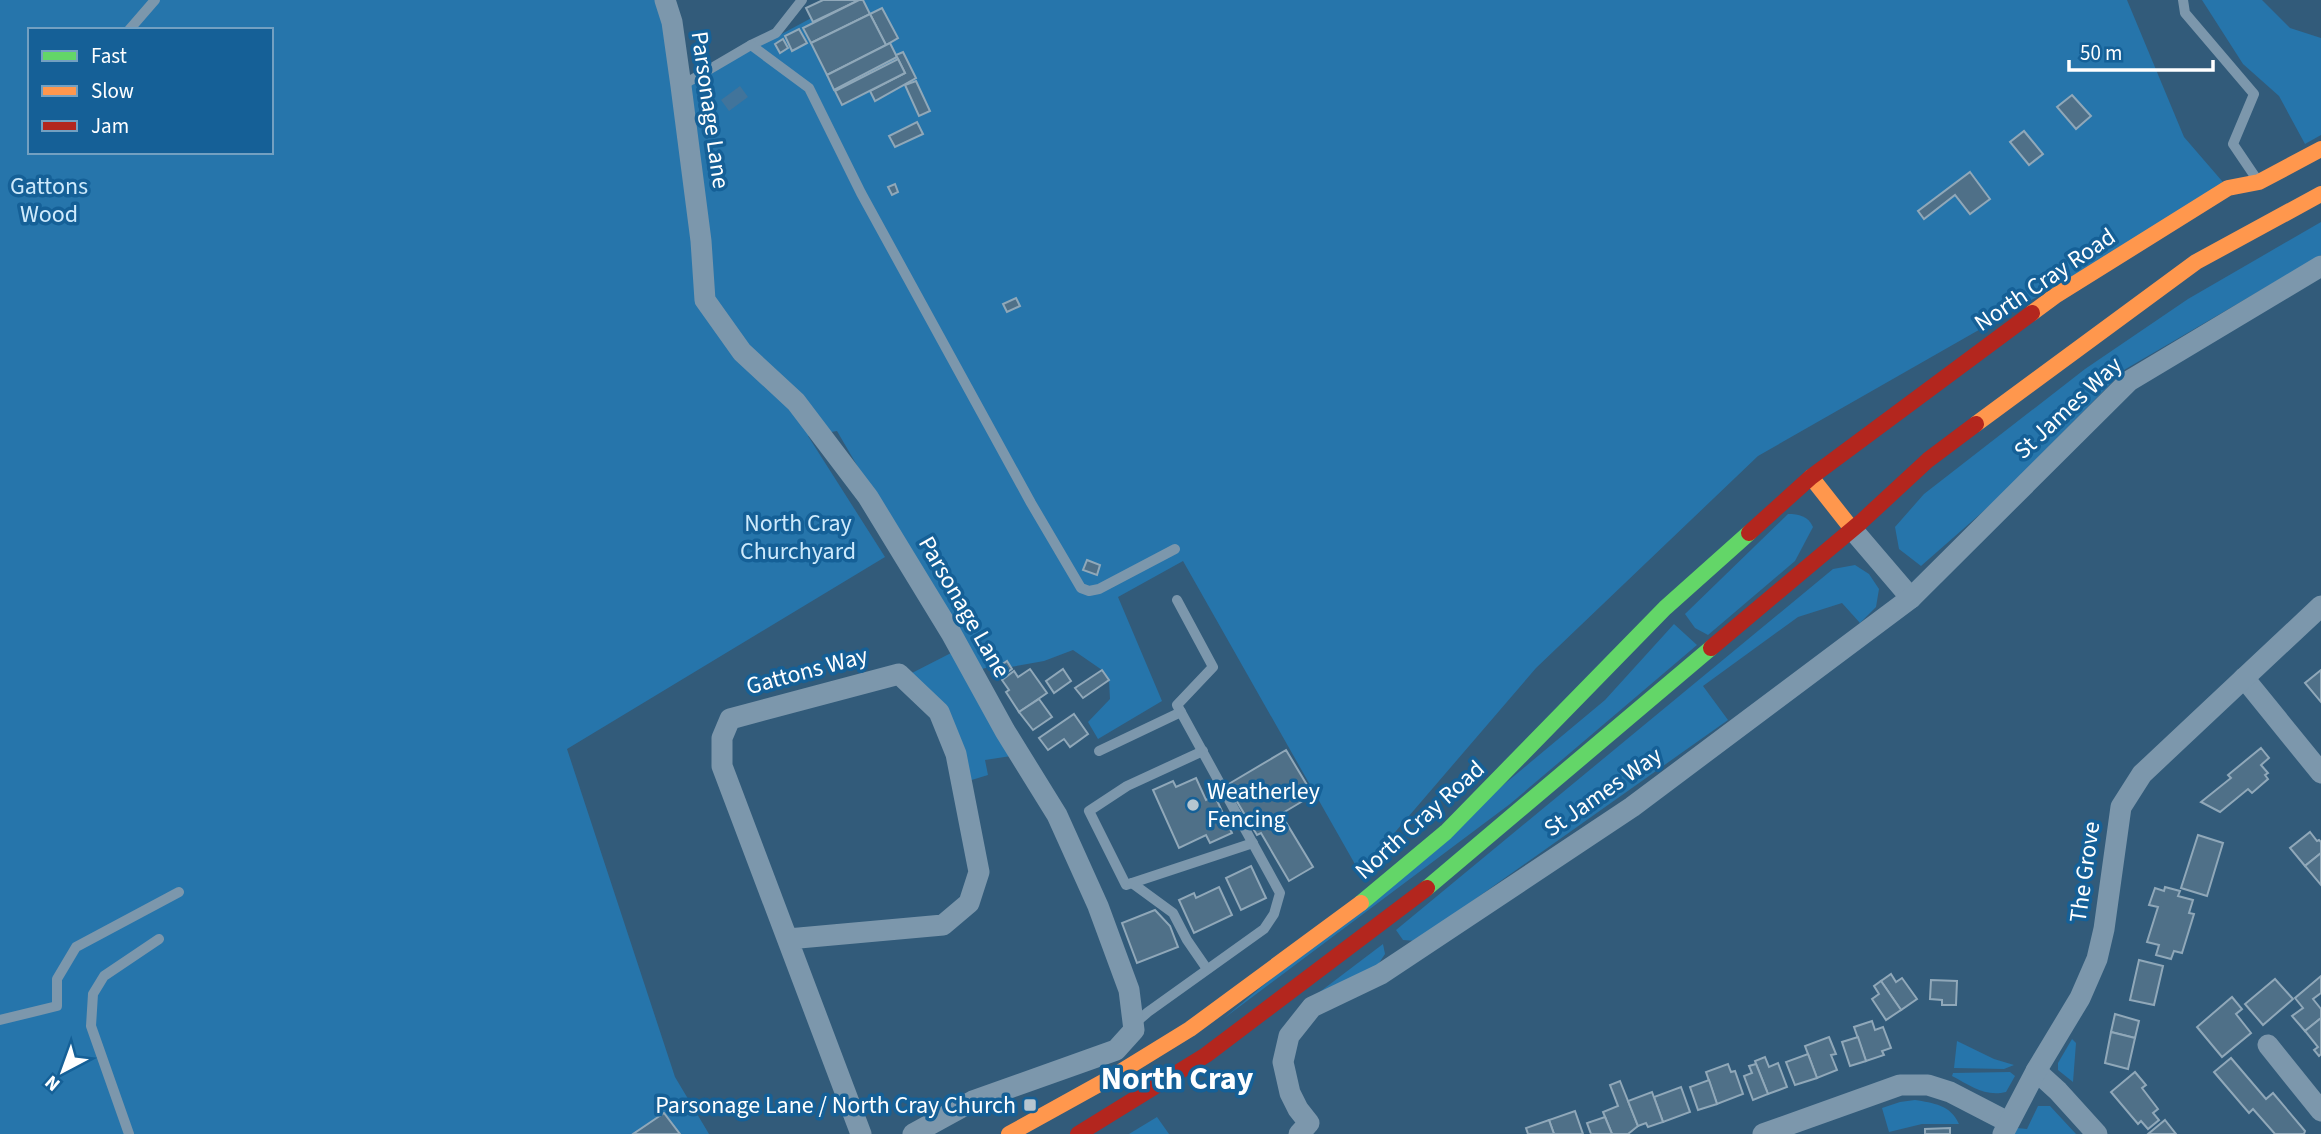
<svg xmlns="http://www.w3.org/2000/svg" width="2321" height="1134" viewBox="0 0 2321 1134" font-family="'Source Sans 3',sans-serif">
<style>
.green{fill:#2675ab;fill-rule:evenodd}
.water{fill:#41749b}
.building{fill:#4f7088;stroke:#90a8b9;stroke-width:2}
.lines{fill:none;stroke-linecap:round;stroke-linejoin:round}
.lane{stroke:#7c97ac;stroke-width:10}
.street{stroke:#7c97ac;stroke-width:21}
.fast{stroke:#63d668;stroke-width:16}
.slow{stroke:#ff974d;stroke-width:16}
.jam{stroke:#b3261e;stroke-width:16}
.poi-dot{fill:#b7c6d0;stroke:#156097;stroke-width:2.5}
.labels{text-anchor:middle;dominant-baseline:central;stroke-width:7;stroke-linejoin:round;paint-order:stroke}
.street-label{font-size:24px;fill:#fff;stroke:#156097}
.park-label{font-size:24px;fill:#ceeafc;stroke:#156097}
.poi-label{font-size:24px;fill:#fff;stroke:#156097;text-anchor:start}
.district-label{font-size:32px;font-weight:bold;fill:#fff;stroke:#156097}
</style>
<rect width="100%" height="100%" fill="#325b7a"/>
<!-- green -->
<g class="green">
<path d="M 0,0 L 659,0 L 690,83 L 845,0 L 2127,0 L 2184,137 L 2228,188 L 1758,456 L 1536,668 L 1360,873 L 1183,561 L 1118,597 L 1162,701 L 1098,739 L 1088,722 L 1110,699 L 1109,680 L 1102,670 L 1073,650 L 1044,661 L 1011,667 L 1007,661 L 1001,665 L 976,670 L 837,431 L 808,436 L 885,557 L 567,749 L 675,1077 L 709,1134 L 0,1134 ZM 30,30 L 271,30 L 271,152 L 30,152 Z"/>
<polygon points="2202,0 2262,0 2290,28 2321,38 2321,135 2305,144 2279,96 2243,64"/>
<polygon points="2321,222 2321,255 2124,370 1995,501 1921,566 1899,549 1895,527 1924,494 2085,369 2188,299"/>
<path d="M 1788,514 C 1799,514 1808,516 1813,527 L 1795,561 L 1708,635 L 1695,628 L 1685,614 Z"/>
<polygon points="1855,565 1869,574 1879,589 1876,607 1860,623 1842,603 1798,617 1703,686 1728,720 1416,941 1403,940 1396,930 1833,569"/>
<polygon points="1674,624 1697,645 1510,804 1223,1019 1605,700"/>
<polygon points="951,653 1011,756 985,760 988,775 965,782 910,674"/>
<polygon points="1383,944 1385,954 1377,966 1313,997"/>
<polygon points="2072,1039 2076,1043 2073,1082 2058,1070 2058,1063"/>
<polygon points="1957,1041 1994,1059 2014,1065 2004,1069 1954,1068"/>
<path d="M 2010,1072 L 2015,1076 L 2006,1092 C 1985,1097 1971,1086 1952,1076 L 1953,1073 Z"/>
<path d="M 1915,1100 C 1933,1103 1951,1105 1959,1124 L 1922,1124 L 1889,1132 L 1882,1108 L 1900,1102 Z"/>
<polygon points="2038,1106 2050,1106 2076,1134 2014,1134 2017,1128 2027,1129"/>
<polygon points="1157,1117 1169,1134 1129,1134"/>
</g>
<!-- water -->
<polygon class="water" points="740,86 748,97 729,111 721,100"/>
<!-- building -->
<g class="building">
<polygon points="823,0 859,0 813,22 806,8"/>
<polygon points="859,0 863,0 870,14 811,43 803,28"/>
<polygon points="882,8 898,38 886,45 870,14"/>
<polygon points="870,14 886,45 827,75 811,43"/>
<polygon points="799,29 807,43 792,51 785,36"/>
<polygon points="783,39 788,48 780,53 775,44"/>
<polygon points="890,43 897,57 834,90 827,75"/>
<polygon points="903,52 916,78 875,101 870,91 905,73 896,55"/>
<polygon points="898,59 905,73 842,105 835,91"/>
<polygon points="916,81 930,111 919,116 905,85"/>
<polygon points="2072,95 2091,116 2076,129 2057,107"/>
<polygon points="917,122 923,134 895,147 889,136"/>
<polygon points="2024,131 2043,154 2029,165 2010,142"/>
<polygon points="1970,172 1990,199 1970,214 1955,195 1924,219 1918,211"/>
<polygon points="895,184 898,192 892,195 888,187"/>
<polygon points="1016,298 1020,306 1007,312 1003,304"/>
<polygon points="1087,560 1100,565 1097,575 1083,570"/>
<polygon points="1007,661 1012,669 999,678 994,670"/>
<polygon points="1030,669 1047,693 1019,712 1006,692 1009,690 1002,680 1014,671 1018,677"/>
<polygon points="1063,669 1071,681 1054,693 1046,681"/>
<polygon points="1102,670 1109,680 1083,698 1075,688"/>
<polygon points="2321,670 2321,702 2305,683"/>
<polygon points="1039,699 1052,717 1033,730 1019,712"/>
<polygon points="1074,714 1088,734 1070,747 1064,739 1048,750 1039,738"/>
<polygon points="2261,748 2269,758 2261,765 2268,773 2265,775 2268,779 2252,793 2248,789 2220,812 2201,802 2231,778 2228,775"/>
<polygon points="1286,750 1313,795 1281,814 1313,867 1289,881 1261,833 1257,835 1227,785"/>
<polygon points="1196,778 1206,800 1215,796 1232,833 1210,843 1206,835 1179,848 1153,790 1173,781 1176,787"/>
<polygon points="2310,832 2317,841 2319,840 2321,842 2321,853 2305,866 2290,848"/>
<polygon points="2198,835 2223,843 2207,896 2181,888"/>
<polygon points="2321,853 2321,885 2305,866"/>
<polygon points="1251,866 1266,898 1241,910 1226,878"/>
<polygon points="1219,887 1232,915 1194,933 1179,900 1194,893 1196,898"/>
<polygon points="2165,887 2180,891 2178,896 2193,900 2189,913 2194,914 2182,953 2174,951 2171,959 2156,955 2159,945 2147,942 2158,907 2149,905 2155,888 2164,891"/>
<polygon points="1155,910 1170,926 1178,947 1137,963 1122,923"/>
<polygon points="2139,960 2163,966 2154,1005 2130,1000"/>
<polygon points="1891,974 1896,982 1902,978 1917,999 1901,1010 1881,981"/>
<polygon points="2321,976 2321,993 2313,999 2321,1009 2321,1018 2305,1031 2292,1016 2303,1008 2295,998"/>
<polygon points="2275,979 2293,999 2263,1025 2245,1004"/>
<polygon points="1931,980 1957,981 1956,1005 1942,1005 1942,1000 1930,999"/>
<polygon points="1881,981 1901,1010 1886,1020 1872,999 1879,994 1874,986"/>
<polygon points="2232,997 2242,1009 2236,1014 2251,1033 2222,1057 2197,1027"/>
<polygon points="2115,1014 2139,1021 2135,1038 2111,1032"/>
<polygon points="2321,1018 2321,1054 2319,1056 2314,1050 2318,1047 2305,1031"/>
<polygon points="1872,1021 1875,1030 1883,1027 1891,1048 1882,1051 1884,1055 1866,1061 1854,1027"/>
<polygon points="2111,1032 2135,1038 2128,1069 2105,1063"/>
<polygon points="1829,1037 1836,1054 1831,1055 1837,1070 1817,1078 1805,1046"/>
<polygon points="1858,1037 1866,1061 1850,1066 1842,1042"/>
<polygon points="1808,1054 1817,1078 1795,1085 1786,1062"/>
<polygon points="1765,1057 1769,1067 1778,1063 1787,1087 1768,1094 1755,1061"/>
<polygon points="2231,1058 2266,1099 2273,1093 2305,1131 2304,1134 2275,1134 2253,1109 2249,1113 2214,1072"/>
<polygon points="1728,1064 1731,1072 1735,1071 1743,1094 1717,1104 1706,1072"/>
<polygon points="1756,1064 1768,1094 1753,1100 1744,1076 1752,1073 1749,1066"/>
<polygon points="2135,1072 2146,1085 2142,1088 2158,1109 2153,1113 2159,1120 2148,1129 2141,1121 2138,1124 2111,1092"/>
<polygon points="1709,1080 1717,1104 1698,1110 1690,1087"/>
<polygon points="1620,1081 1638,1126 1628,1134 1612,1134 1603,1112 1618,1106 1610,1085"/>
<polygon points="1681,1087 1690,1112 1663,1122 1654,1097"/>
<polygon points="1652,1092 1663,1122 1648,1127 1646,1123 1638,1126 1628,1101"/>
<polygon points="1575,1111 1583,1134 1554,1134 1549,1120"/>
<polygon points="664,1113 680,1134 633,1134"/>
<polygon points="1605,1117 1612,1134 1591,1134 1587,1123"/>
<polygon points="1549,1120 1554,1134 1528,1134 1526,1128"/>
<polygon points="2165,1120 2176,1134 2148,1134"/>
<polygon points="1950,1128 1950,1134 1925,1134 1925,1129"/>
</g>
<g class="lines">
<!-- lane -->
<g class="lane">
<polyline points="2183,0 2185,13 2254,94 2233,144 2256,178"/>
<polyline points="129,30 155,0"/>
<polyline points="751,45 776,33 802,0"/>
<polyline points="681,86 751,45 809,88 861,193 1031,503 1081,588 1089,591 1099,589 1175,549"/>
<polyline points="1099,751 1181,712"/>
<polyline points="1203,751 1127,786 1089,811 1126,885 1253,843"/>
<polyline points="1132,883 1173,913 1187,940 1207,969"/>
<polyline points="0,1020 57,1006 57,979 76,947 179,892"/>
<polyline points="1134,1024 1148,1012 1264,929 1274,914 1280,893 1177,705 1213,667 1177,600"/>
<polyline points="129,1134 91,1026 93,994 104,976 159,939"/>
</g>
<!-- street -->
<g class="street">
<polyline points="665,0 672,22 681,86 701,241 705,300 742,352 796,402 868,497 951,633 1005,731 1057,815 1098,906 1129,990 1134,1030 1116,1050 973,1101 913,1134"/>
<polyline points="1852,529 1911,598"/>
<polyline points="2244,678 2321,773"/>
<polyline points="788,939 943,925 969,903 979,872 956,754 939,712 899,674 730,719 722,738 722,766 861,1134"/>
<polyline points="2268,1045 2321,1111"/>
<polyline points="2036,1071 2058,1091 2097,1134"/>
<polyline points="1299,1134 1309,1123 1298,1109 1290,1093 1283,1062 1289,1036 1312,1007 1381,974 1632,807 1911,598 2129,381 2321,266"/>
<polyline points="1763,1134 1900,1085 1928,1085 1950,1092 2008,1122"/>
<polyline points="2003,1134 2036,1071 2080,998 2097,959 2104,929 2121,807 2142,774 2321,606"/>
</g>
<!-- fast -->
<g class="fast">
<polyline points="1427,888 1711,648"/>
<polyline points="1361,903 1446,832 1665,608 1749,533"/>
</g>
<!-- slow -->
<g class="slow">
<polyline points="2032,313 2055,296 2228,188 2259,182 2321,149"/>
<polyline points="1976,424 2196,262 2321,194"/>
<polyline points="1811,477 1852,529"/>
<polyline points="1009,1134 1112,1077 1190,1029 1361,903"/>
</g>
<!-- jam -->
<g class="jam">
<polyline points="1749,533 1811,477 2032,313"/>
<polyline points="1711,648 1861,522 1928,460 1976,424"/>
<polyline points="1078,1134 1206,1055 1427,888"/>
</g>
</g>
<!-- markers -->
<g class="poi-dot">
<circle cx="1193" cy="805" r="7"/>
<rect x="1023" y="1098" width="14" height="14" rx="3.5"/>
</g>
<g class="labels">
<!-- street labels -->
<g class="street-label">
<text transform="translate(710 110) rotate(82)">Parsonage Lane</text>
<text transform="translate(2045 280) rotate(-34)">North Cray Road</text>
<text transform="translate(2068 408) rotate(-43)">St James Way</text>
<text transform="translate(964 607) rotate(60)">Parsonage Lane</text>
<text transform="translate(807 671) rotate(-15)">Gattons Way</text>
<text transform="translate(1603 792) rotate(-35)">St James Way</text>
<text transform="translate(1420 820) rotate(-42)">North Cray Road</text>
<text transform="translate(2085 872) rotate(-82)">The Grove</text>
</g>
<!-- park labels -->
<g class="park-label">
<text x="49" y="186">Gattons<tspan x="49" dy="28">Wood</tspan></text>
<text x="798" y="523">North Cray<tspan x="798" dy="28">Churchyard</tspan></text>
</g>
<!-- poi labels -->
<g class="poi-label">
<text x="1207" y="791">Weatherley<tspan x="1207" dy="28">Fencing</tspan></text>
<text x="1016" y="1105" text-anchor="end">Parsonage Lane / North Cray Church</text>
</g>
<!-- district labels -->
<g class="district-label">
<text x="1177" y="1079">North Cray</text>
</g>
</g>
<!-- legend -->
<rect x="28" y="28" width="245" height="126" fill="#156097" stroke="#73a0c1" stroke-width="2"/>
<rect x="42" y="51" width="35" height="10" fill="#63d668" stroke="#73a0c1" stroke-width="2"/>
<text x="91" y="63" font-size="21" fill="#ffffff">Fast</text>
<rect x="42" y="86" width="35" height="10" fill="#ff974d" stroke="#73a0c1" stroke-width="2"/>
<text x="91" y="98" font-size="21" fill="#ffffff">Slow</text>
<rect x="42" y="121" width="35" height="10" fill="#b3261e" stroke="#73a0c1" stroke-width="2"/>
<text x="91" y="133" font-size="21" fill="#ffffff">Jam</text>
<!-- north arrow -->
<g transform="translate(63 1071) rotate(221)" stroke="#156097" stroke-width="5" paint-order="stroke">
<path d="M0-5L12 26L0 18L-12 26Z" fill="#ffffff"/>
<text y="-10" font-size="19" font-weight="bold" text-anchor="middle" fill="#ffffff">N</text>
</g>
<!-- scale -->
<path d="M2069 60v10h144v-10" fill="none" stroke="#ffffff" stroke-width="3.5"/>
<text x="2080" y="60" font-size="21" fill="#ffffff" stroke="#156097" stroke-width="5" paint-order="stroke">50 m</text>
</svg>
